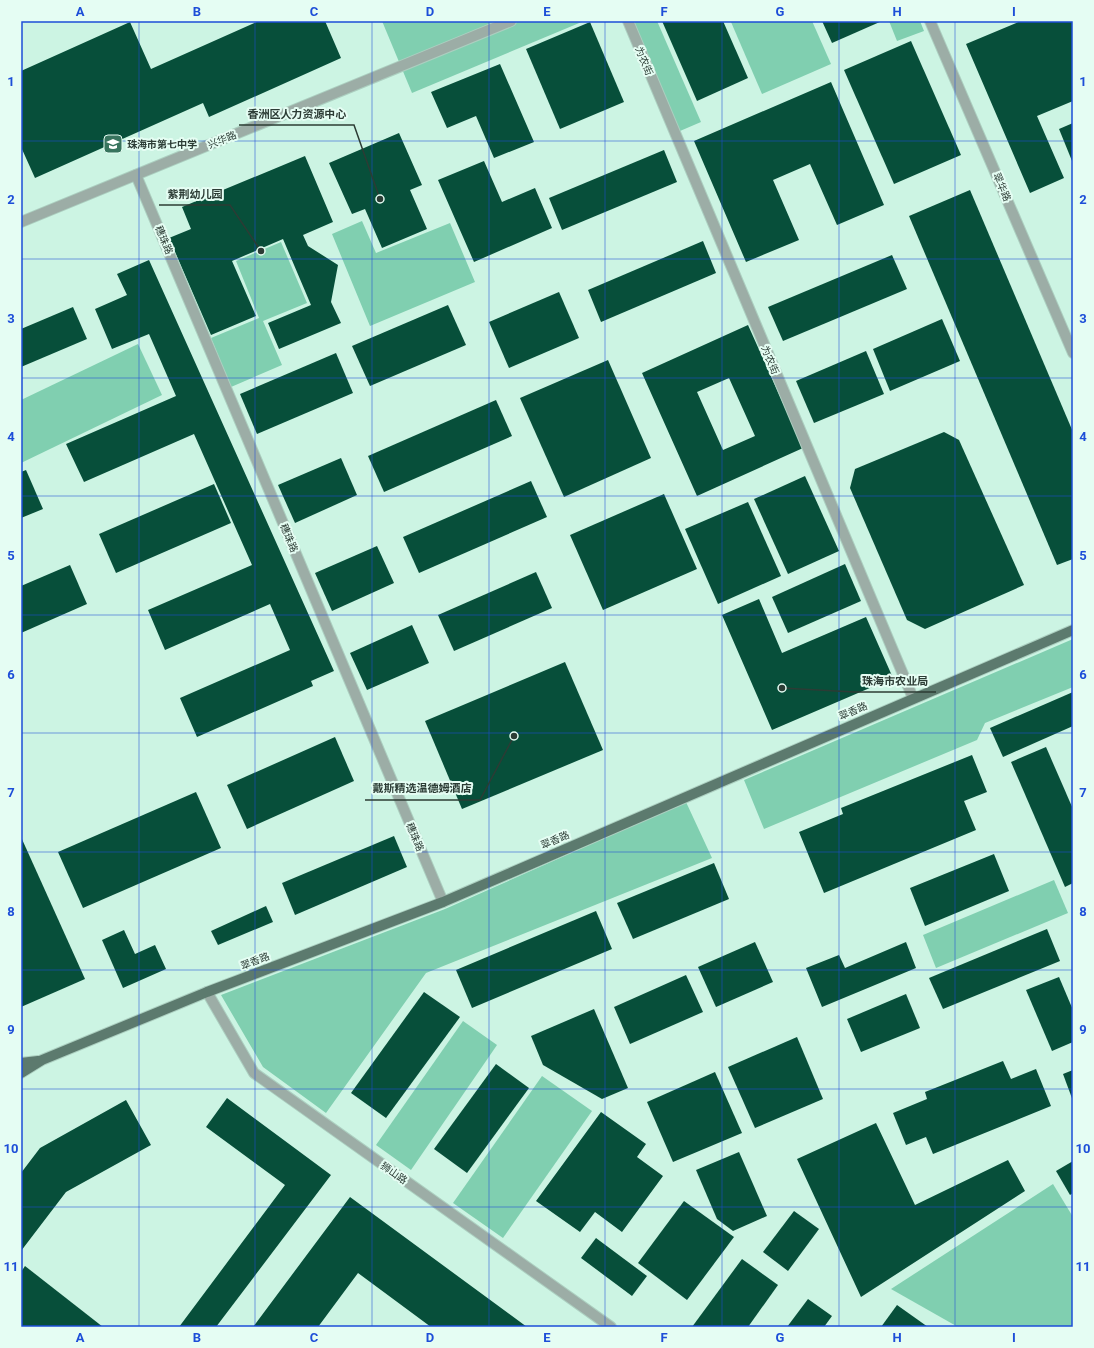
<svg xmlns="http://www.w3.org/2000/svg" width="1094" height="1348" viewBox="0 0 1094 1348" font-family="Roboto,'Noto Sans SC',sans-serif">
<style>
.green{fill:#80cfb0}
.building{fill:#074f3a;fill-rule:evenodd}
.lines{fill:none;stroke-linecap:round;stroke-linejoin:round}
.minor-casing{stroke:#accfc0;stroke-width:12}
.major-casing{stroke:#accfc0;stroke-width:12}
.minor{stroke:#9cada6;stroke-width:10}
.major{stroke:#5c7a6e;stroke-width:10}
.grid{fill:none;stroke:#1d4ed8;stroke-width:1;stroke-opacity:0.55}
.labels{text-anchor:middle;dominant-baseline:central;stroke-width:4;stroke-linejoin:round;paint-order:stroke}
.street-label{font-size:10px;fill:#2c3c35;stroke:#e5fdf3}
.poi-label{font-size:10px;font-weight:bold;fill:#2c3c35;stroke:#e5fdf3;text-anchor:start}
.leader{fill:none;stroke:#2c3c35;stroke-width:1.5}
.callout-dot{fill:#2c3c35;stroke:#e5fdf3;stroke-width:1.5}
.callout-label{font-size:11px;text-anchor:middle;font-weight:bold;fill:#2c3c35;stroke:#e5fdf3;stroke-width:4;stroke-linejoin:round;paint-order:stroke}
.neatline{fill:none;stroke:#1d4ed8;stroke-width:1.5}
.grid-label{font-size:13px;text-anchor:middle;font-weight:bold;fill:#1d4ed8}
</style>
<rect width="100%" height="100%" fill="#ccf4e3"/>
<!-- green -->
<g class="green">
<polygon points="382,21 584,21 412,93"/>
<polygon points="633,21 657,21 701,122 680,131"/>
<polygon points="732,21 812,21 831,64 762,94 731,22"/>
<polygon points="889,21 920,21 924,31 897,41"/>
<polygon points="362,221 376,253 450,223 475,282 370,326 332,234"/>
<polygon points="281,242 307,303 263,321 282,365 231,387 211,338 259,318 236,261"/>
<polygon points="138,344 162,395 21,463 21,400"/>
<polygon points="1073,639 1073,687 985,723 977,740 764,829 744,780"/>
<polygon points="686,802 712,858 426,973 326,1113 263,1067 221,995 445,909"/>
<polygon points="1054,880 1068,913 936,968 923,935"/>
<polygon points="463,1021 497,1045 411,1170 376,1145"/>
<polygon points="542,1076 592,1111 503,1238 453,1203"/>
<polygon points="1053,1184 1073,1217 1073,1327 958,1327 891,1289"/>
</g>
<!-- building -->
<g class="building">
<polygon points="259,21 325,21 341,58 209,117 203,103 35,178 21,147 21,71 130,22 151,69"/>
<polygon points="662,21 723,21 748,78 697,101"/>
<polygon points="822,21 882,21 832,43"/>
<polygon points="1021,21 1073,21 1073,101 1037,116 1064,178 1030,193 966,44"/>
<polygon points="590,22 624,102 560,129 526,49"/>
<polygon points="911,41 961,155 894,184 844,70"/>
<polygon points="500,64 534,142 494,158 476,116 447,128 431,92"/>
<polygon points="831,82 884,205 837,225 810,164 773,180 799,240 746,262 694,141"/>
<polygon points="1073,123 1073,160 1072,161 1059,129"/>
<polygon points="399,133 422,185 410,190 427,229 382,248 365,209 352,214 329,163"/>
<polygon points="664,150 677,182 562,230 549,198"/>
<polygon points="305,156 333,222 303,235 308,246 338,265 331,302 341,323 279,349 268,323 311,305 283,239 232,261 256,316 211,335 169,238 191,229 182,207"/>
<polygon points="484,161 502,202 535,188 552,228 474,262 438,180"/>
<polygon points="970,190 1073,432 1073,559 1057,565 909,216"/>
<polygon points="703,241 716,273 601,322 588,290"/>
<polygon points="892,255 907,289 783,341 768,307"/>
<polygon points="149,260 334,671 311,681 313,686 197,737 180,698 290,650 270,604 165,650 148,610 252,565 194,434 84,482 66,444 176,396 149,334 112,349 95,309 127,295 117,274"/>
<polygon points="559,292 579,338 509,368 489,322"/>
<polygon points="448,305 466,345 370,386 352,346"/>
<polygon points="73,307 87,339 21,367 21,329"/>
<polygon points="942,319 960,361 890,391 873,349"/>
<path d="M 748,325 L 803,448 L 697,496 L 642,373 ZM 729,378 L 755,436 L 723,450 L 697,392 Z"/>
<polygon points="866,351 884,394 814,423 796,381"/>
<polygon points="336,353 353,393 257,434 240,394"/>
<polygon points="608,360 651,458 564,497 520,398"/>
<polygon points="496,400 512,436 384,492 368,456"/>
<polygon points="944,432 959,440 1024,585 925,629 907,620 850,488 855,469"/>
<polygon points="341,458 357,495 295,523 278,485"/>
<polygon points="26,470 43,509 21,518 21,472"/>
<polygon points="805,476 839,551 788,574 754,499"/>
<polygon points="531,481 547,517 419,573 403,537"/>
<polygon points="214,484 231,523 116,573 99,534"/>
<polygon points="664,494 697,569 603,610 570,535"/>
<polygon points="748,502 781,576 718,604 685,529"/>
<polygon points="377,546 394,583 332,611 315,573"/>
<polygon points="845,564 861,601 788,633 772,597"/>
<polygon points="70,565 87,604 21,633 21,586"/>
<polygon points="536,572 552,608 454,651 438,615"/>
<polygon points="759,599 782,653 866,617 893,678 772,730 722,615"/>
<polygon points="412,625 429,663 367,690 350,653"/>
<polygon points="565,662 603,750 462,809 425,721"/>
<polygon points="1073,692 1073,726 1003,757 990,728"/>
<polygon points="335,737 354,781 247,829 227,785"/>
<polygon points="1046,747 1073,809 1073,883 1065,887 1011,762"/>
<polygon points="972,755 987,792 964,801 976,830 824,893 799,832 843,814 841,808"/>
<polygon points="196,792 221,848 83,908 58,852"/>
<polygon points="394,836 407,867 295,915 282,883"/>
<polygon points="21,837 85,979 21,1007"/>
<polygon points="994,854 1009,891 925,926 910,888"/>
<polygon points="714,863 729,899 633,939 617,903"/>
<polygon points="266,906 273,922 218,945 211,931"/>
<polygon points="596,911 612,949 472,1008 456,970"/>
<polygon points="1047,929 1060,961 943,1009 929,978"/>
<polygon points="124,930 135,954 155,945 166,969 123,988 102,940"/>
<polygon points="755,942 773,982 716,1007 698,967"/>
<polygon points="906,942 916,968 822,1007 806,968 839,955 845,968"/>
<polygon points="686,975 703,1012 630,1044 614,1007"/>
<polygon points="1059,977 1073,1010 1073,1042 1052,1051 1026,990"/>
<polygon points="424,992 460,1017 386,1118 351,1093"/>
<polygon points="906,994 920,1028 861,1052 847,1019"/>
<polygon points="594,1009 628,1088 602,1099 543,1065 531,1036"/>
<polygon points="797,1037 823,1099 755,1128 728,1067"/>
<polygon points="1003,1061 1011,1079 1036,1069 1051,1106 933,1154 926,1137 906,1145 893,1113 927,1099 925,1092"/>
<polygon points="496,1064 529,1088 467,1173 434,1149"/>
<polygon points="1073,1070 1073,1101 1063,1074"/>
<polygon points="715,1072 742,1133 673,1162 647,1102"/>
<polygon points="227,1098 331,1175 216,1327 179,1327 285,1185 206,1127"/>
<polygon points="126,1100 151,1145 66,1192 21,1251 21,1173 40,1148"/>
<polygon points="601,1112 646,1144 637,1157 663,1176 622,1232 595,1212 580,1232 536,1201"/>
<polygon points="876,1123 915,1205 1008,1160 1025,1191 861,1297 797,1159"/>
<polygon points="739,1152 767,1216 733,1231 717,1219 696,1170"/>
<polygon points="1073,1161 1073,1193 1070,1195 1056,1171"/>
<polygon points="350,1197 527,1327 431,1327 358,1273 318,1327 253,1327"/>
<polygon points="684,1201 734,1237 687,1300 638,1263"/>
<polygon points="794,1211 819,1229 788,1271 763,1252"/>
<polygon points="596,1238 647,1276 632,1296 581,1258"/>
<polygon points="742,1259 778,1285 748,1327 692,1327"/>
<polygon points="25,1266 103,1327 21,1327 21,1272"/>
<polygon points="808,1299 832,1316 824,1327 787,1327"/>
<polygon points="897,1305 928,1327 881,1327"/>
</g>
<g class="lines">
<!-- minor casing -->
<g class="minor-casing">
<g id="minor">
<polyline points="628,21 913,698"/>
<polyline points="930,21 1073,353"/>
<polyline points="136,175 443,902"/>
<polyline points="21,222 511,21"/>
<polyline points="207,992 254,1073 611,1327"/>
</g>
</g>
<!-- major casing -->
<g class="major-casing">
<g id="major">
<polyline points="21,1063 38,1061"/>
<polyline points="21,1073 42,1060 207,992 443,902 1073,630"/>
</g>
</g>
<!-- minor -->
<use href="#minor" class="minor"/>
<!-- major -->
<use href="#major" class="major"/>
</g>
<!-- grid -->
<path class="grid" d="M 139,21 L 139,1327M 255,21 L 255,1327M 372,21 L 372,1327M 489,21 L 489,1327M 605,21 L 605,1327M 722,21 L 722,1327M 839,21 L 839,1327M 955,21 L 955,1327M 21,141 L 1073,141M 21,259 L 1073,259M 21,378 L 1073,378M 21,496 L 1073,496M 21,615 L 1073,615M 21,733 L 1073,733M 21,852 L 1073,852M 21,970 L 1073,970M 21,1089 L 1073,1089M 21,1207 L 1073,1207"/>
<!-- icons -->
<defs>
<g id="school-square" transform="scale(1)"><rect x="-9" y="-9" width="18" height="18" rx="4" fill="#38745e" stroke="#e5fdf3"/><path d="M0-5L7-2L0 1L-7-2ZM-4 1L0 2.5L4 1V4Q0 6-4 4Z" fill="#fff"/></g>
</defs>
<g fill-rule="evenodd">
<use href="#school-square" x="113" y="144"/>
</g>
<g class="labels">
<!-- street labels -->
<g class="street-label">
<text transform="translate(644 61) rotate(67)">为农街</text>
<text transform="translate(222 140) rotate(-22)">兴华路</text>
<text transform="translate(1002 187) rotate(67)">翠华路</text>
<text transform="translate(164 240) rotate(67)">穗珠路</text>
<text transform="translate(770 360) rotate(67)">为农街</text>
<text transform="translate(289 538) rotate(67)">穗珠路</text>
<text transform="translate(853 711) rotate(-23)">翠香路</text>
<text transform="translate(415 837) rotate(67)">穗珠路</text>
<text transform="translate(555 840) rotate(-23)">翠香路</text>
<text transform="translate(255 961) rotate(-21)">翠香路</text>
<text transform="translate(394 1173) rotate(35)">狮山路</text>
</g>
<!-- poi labels -->
<g class="poi-label">
<text x="127" y="144">珠海市第七中学</text>
</g>
</g>
<!-- callouts -->
<path class="leader" d="M380 199L354 125H239M261 251L230 205H159M782 688L854 692H936M514 736L480 800H365"/>
<g class="callout-dot">
<circle cx="380" cy="199" r="4"/>
<circle cx="261" cy="251" r="4"/>
<circle cx="782" cy="688" r="4"/>
<circle cx="514" cy="736" r="4"/>
</g>
<g class="callout-label">
<text x="297" y="118">香洲区人力资源中心</text>
<text x="195" y="198">紫荆幼儿园</text>
<text x="895" y="685">珠海市农业局</text>
<text x="422" y="792">戴斯精选温德姆酒店</text>
</g>
<!-- border -->
<rect width="1094" height="1348" fill="none" stroke="#e5fdf3" stroke-width="44"/>
<rect x="22" y="22" width="1050" height="1304" class="neatline"/>
<g class="grid-label">
<text x="80" y="16">A</text>
<text x="197" y="16">B</text>
<text x="314" y="16">C</text>
<text x="430" y="16">D</text>
<text x="547" y="16">E</text>
<text x="664" y="16">F</text>
<text x="780" y="16">G</text>
<text x="897" y="16">H</text>
<text x="1014" y="16">I</text>
<text x="11" y="86">1</text>
<text x="1083" y="86">1</text>
<text x="11" y="204">2</text>
<text x="1083" y="204">2</text>
<text x="11" y="323">3</text>
<text x="1083" y="323">3</text>
<text x="11" y="441">4</text>
<text x="1083" y="441">4</text>
<text x="11" y="560">5</text>
<text x="1083" y="560">5</text>
<text x="11" y="679">6</text>
<text x="1083" y="679">6</text>
<text x="11" y="797">7</text>
<text x="1083" y="797">7</text>
<text x="11" y="916">8</text>
<text x="1083" y="916">8</text>
<text x="11" y="1034">9</text>
<text x="1083" y="1034">9</text>
<text x="11" y="1153">10</text>
<text x="1083" y="1153">10</text>
<text x="11" y="1271">11</text>
<text x="1083" y="1271">11</text>
<text x="80" y="1342">A</text>
<text x="197" y="1342">B</text>
<text x="314" y="1342">C</text>
<text x="430" y="1342">D</text>
<text x="547" y="1342">E</text>
<text x="664" y="1342">F</text>
<text x="780" y="1342">G</text>
<text x="897" y="1342">H</text>
<text x="1014" y="1342">I</text>
</g>
</svg>
